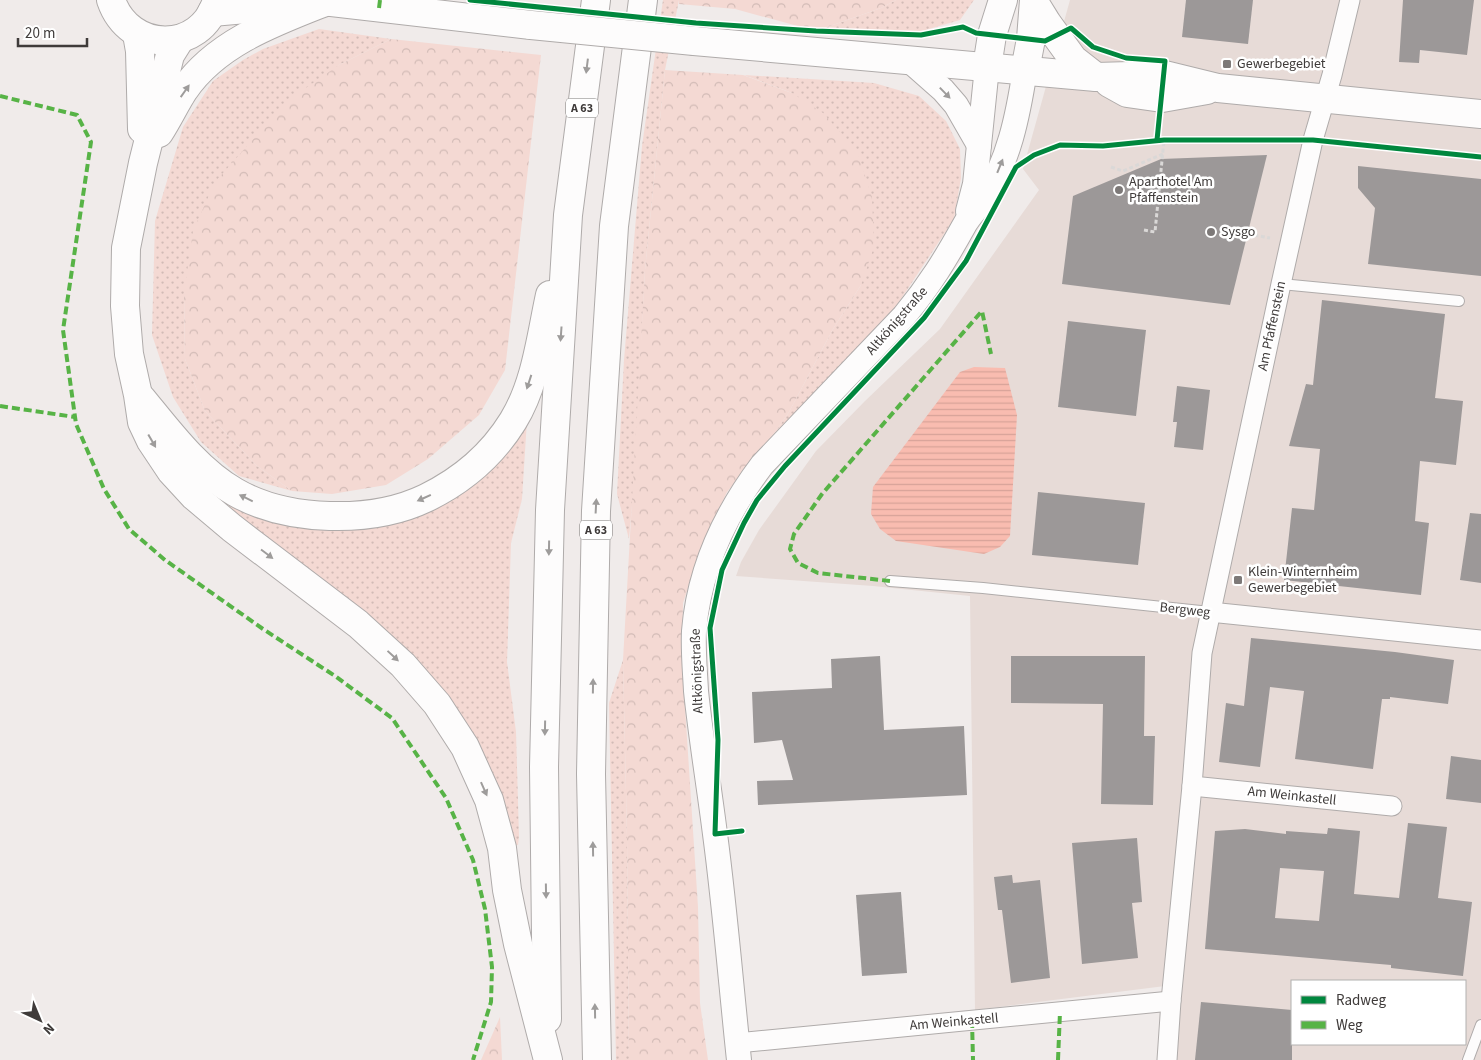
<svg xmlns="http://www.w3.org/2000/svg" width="1481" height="1060" viewBox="0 0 1481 1060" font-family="'Source Sans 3',sans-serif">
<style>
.built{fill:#e7dbd7;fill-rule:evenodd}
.grass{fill:url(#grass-dots)}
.forest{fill:url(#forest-crowns)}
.water{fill:url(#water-rules)}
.building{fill:#9c9898;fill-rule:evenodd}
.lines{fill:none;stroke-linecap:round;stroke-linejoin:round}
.service-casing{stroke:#afabaa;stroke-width:12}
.minor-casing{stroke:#afabaa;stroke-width:21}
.tertiary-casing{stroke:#afabaa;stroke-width:26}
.secondary-casing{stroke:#afabaa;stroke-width:30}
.motorway-casing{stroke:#afabaa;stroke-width:30}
.path{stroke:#dad8d7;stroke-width:3;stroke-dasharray:4 2.5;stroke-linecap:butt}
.service{stroke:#fdfcfc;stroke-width:10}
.minor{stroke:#fdfcfc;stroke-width:19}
.tertiary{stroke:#fdfcfc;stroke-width:24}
.secondary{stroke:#fdfcfc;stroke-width:28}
.motorway{stroke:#fdfcfc;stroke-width:28}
.secondary-bridge-casing{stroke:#afabaa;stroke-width:30;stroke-linecap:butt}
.secondary-bridge{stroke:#fdfcfc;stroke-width:28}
.quiet{stroke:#57b346;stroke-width:4;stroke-dasharray:8 4;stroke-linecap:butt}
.cycleway-casing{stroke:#fff;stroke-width:8}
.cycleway{stroke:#00873e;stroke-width:5}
.oneway{fill:#9e9c9b}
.poi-dot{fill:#7d7978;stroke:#fff;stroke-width:2}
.labels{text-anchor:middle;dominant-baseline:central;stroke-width:5;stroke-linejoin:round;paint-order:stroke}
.shield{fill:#fff;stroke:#797675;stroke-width:1}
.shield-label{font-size:12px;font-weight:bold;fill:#3f3b3a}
.poi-label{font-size:14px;fill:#3f3b3a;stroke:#fff;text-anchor:start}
.street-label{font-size:14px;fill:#3f3b3a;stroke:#fff}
</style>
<defs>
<pattern id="grass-dots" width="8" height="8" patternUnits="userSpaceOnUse" patternTransform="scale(1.25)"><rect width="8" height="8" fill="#f4d9d3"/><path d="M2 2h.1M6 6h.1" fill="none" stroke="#d2bbb6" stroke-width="1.8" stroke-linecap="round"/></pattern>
<pattern id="forest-crowns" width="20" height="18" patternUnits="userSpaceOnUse" patternTransform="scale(1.25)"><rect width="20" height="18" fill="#f4d9d3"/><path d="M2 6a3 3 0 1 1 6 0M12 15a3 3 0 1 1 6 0" fill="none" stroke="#d2bbb6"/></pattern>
<pattern id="water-rules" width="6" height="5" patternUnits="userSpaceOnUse" patternTransform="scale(1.25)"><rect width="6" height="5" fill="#f9bcb0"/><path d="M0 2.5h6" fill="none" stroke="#d6a298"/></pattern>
</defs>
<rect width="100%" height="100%" fill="#f0ebea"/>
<!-- built -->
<path class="built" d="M 1070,0 L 1481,0 L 1481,1060 L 1174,1060 L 1181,984 L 975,1010 L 970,596 L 873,586 L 736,576 L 741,562 L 759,530 L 816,451 L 865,401 L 940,329 L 1039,190 L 1023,169 ZM 1292,981 L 1465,981 L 1465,1044 L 1292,1044 Z"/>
<!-- grass -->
<g class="grass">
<polygon points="663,0 679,0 665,70 645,270 635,473 629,539 617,494 624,360 642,146"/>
<polygon points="896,0 974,0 960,20 922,31 874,33 816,31 881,8"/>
<polygon points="319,29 391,39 339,65 184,293 185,359 205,411 257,466 292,491 239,476 201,442 173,397 152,335 155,221 183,127 213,81 243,60 263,49"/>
<polygon points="744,75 874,83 919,96 946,121 960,149 961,178 954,219 895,308 764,448 789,412 833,329 861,285 792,93"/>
<polygon points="527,420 522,499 511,543 507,662 516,732 519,837 518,845 515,845 486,774 293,564 184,471 237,506 391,523"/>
<polygon points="623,660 627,836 629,1060 616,1060 609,703"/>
</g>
<!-- forest -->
<g class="forest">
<polygon points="679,0 896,0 881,8 816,31 735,9 679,4"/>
<polygon points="391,39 541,55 505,370 479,415 428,459 386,485 332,494 292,491 257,466 205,411 185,359 184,293 193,231 215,182 287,101 339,65"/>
<polygon points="665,70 743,75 792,93 823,113 857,151 872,197 874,247 861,285 833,329 789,412 764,448 727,492 701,549 683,603 682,661 698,907 700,1003 708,1060 629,1060 627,836 623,660 645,270"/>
<polygon points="500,1017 502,1060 481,1060"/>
</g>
<!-- water -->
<polygon class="water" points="974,367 1005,368 1017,415 1010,536 1000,547 984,554 896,541 880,529 871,514 873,487 960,372"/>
<!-- building -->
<g class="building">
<polygon points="1186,0 1253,0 1248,44 1182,37"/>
<polygon points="1403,0 1474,0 1467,55 1420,50 1419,63 1399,62"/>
<polygon points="1267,155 1230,305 1062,284 1073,196 1161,159"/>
<polygon points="1358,166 1481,179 1481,276 1368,264 1375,208 1358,188"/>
<polygon points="1322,300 1445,314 1435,398 1463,401 1456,465 1420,461 1415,521 1429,523 1421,595 1284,580 1292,508 1314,510 1320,449 1289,446 1306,384 1313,385"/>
<polygon points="1068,321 1146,330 1136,416 1058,407"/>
<polygon points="1177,386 1210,390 1203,450 1174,447 1177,422 1173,422"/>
<polygon points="1038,492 1145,503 1138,565 1032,555"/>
<polygon points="1470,513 1481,514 1481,583 1460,580"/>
<polygon points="1251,638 1395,652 1454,660 1448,704 1390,697 1390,699 1382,699 1373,769 1295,759 1304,691 1270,687 1260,767 1219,762 1226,703 1244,706"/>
<polygon points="880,656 884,730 964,726 967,795 758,805 757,781 793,780 782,740 754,743 752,692 832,688 831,659"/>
<polygon points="1011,656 1145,656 1144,736 1155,736 1153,805 1101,804 1103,704 1011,703"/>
<polygon points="1451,756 1481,760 1481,803 1446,799"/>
<path d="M 1408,823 L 1447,827 L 1438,898 L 1472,902 L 1463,976 L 1391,968 L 1391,965 L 1205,949 L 1215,831 L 1245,829 L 1286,834 L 1286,831 L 1327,834 L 1328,828 L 1360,831 L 1354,894 L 1399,898 ZM 1280,868 L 1324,871 L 1319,921 L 1275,918 Z"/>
<polygon points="1137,838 1142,902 1132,903 1138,958 1082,964 1072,843"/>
<polygon points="1012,875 1013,883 1040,880 1050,978 1011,983 1002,910 998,910 994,877"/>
<polygon points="901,892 907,973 862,976 856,895"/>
<polygon points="1201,1002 1292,1010 1292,1060 1195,1060"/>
</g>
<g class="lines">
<!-- service casing -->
<g class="service-casing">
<g id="service">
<polyline points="1281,284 1459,301"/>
<polyline points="890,581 983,588 1210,612"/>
<polyline points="1468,1060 1481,1025"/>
</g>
</g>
<!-- minor casing -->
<g class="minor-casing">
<g id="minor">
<polyline points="1210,612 1481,640"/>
<polyline points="1192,786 1392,806"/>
<polyline points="737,1043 1171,1001"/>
<polyline points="1167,1060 1171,1001 1192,786 1202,653 1281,284 1313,140 1332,75 1350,0"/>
</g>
</g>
<!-- tertiary casing -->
<g class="tertiary-casing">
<g id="tertiary">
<polyline points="909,60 943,90 956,105 979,145"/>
<polyline points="968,211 975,184 987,67"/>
<path d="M 739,1060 C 731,985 725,909 715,834 C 709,786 701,739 696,691 C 695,671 693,651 694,631 C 699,569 725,514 762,465 L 904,316 C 930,285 946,258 965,224 C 970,215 978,208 983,200 C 1009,162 1018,115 1025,70"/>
</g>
</g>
<!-- secondary casing -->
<g class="secondary-casing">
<g id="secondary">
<path d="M 111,0 C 129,53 201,55 217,0"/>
<polyline points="314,0 531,25"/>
<polyline points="212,12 315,3"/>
<polyline points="694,41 1096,77 1165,75 1218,88 1481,114"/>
<polyline points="1109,83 1127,93 1162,98 1207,90"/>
</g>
</g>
<!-- motorway casing -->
<g class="motorway-casing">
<g id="motorway">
<polyline points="1034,2 1047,23 1073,59 1096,77"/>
<polyline points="137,34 140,51 142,129"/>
<polyline points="180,39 170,55 143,163 126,248 125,306 129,354 138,395 142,422 151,441 171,471 194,496 232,528 358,624 403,665 437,704 465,747 489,800 502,848 507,890 518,944 548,1060"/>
<polyline points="987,67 992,35 1003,0"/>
<polyline points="1025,70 1031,39 1034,0"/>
<path d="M 159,133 C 168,119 175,104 184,90 C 216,43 274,22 325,2"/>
<path d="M 142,399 C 169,432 198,471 235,492 C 287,522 372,524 426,498 C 461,481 492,455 513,421 C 536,384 541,336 550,295"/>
<polyline points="547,1019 544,767 550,510 568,215 596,0"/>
<polyline points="597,1060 591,774 596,511 614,226 643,0"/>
</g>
</g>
<!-- path -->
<g class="path">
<polyline points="1111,167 1123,171 1163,154"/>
<polyline points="1144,230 1155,232 1164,140"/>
<polyline points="1248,234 1270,238"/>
</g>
<!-- service -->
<use href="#service" class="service"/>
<!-- minor -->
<use href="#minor" class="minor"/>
<!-- tertiary -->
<use href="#tertiary" class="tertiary"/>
<!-- secondary -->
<use href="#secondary" class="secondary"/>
<!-- motorway -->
<use href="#motorway" class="motorway"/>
<!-- secondary-bridge casing -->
<g class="secondary-bridge-casing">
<polyline id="secondary-bridge" points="531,25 694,41"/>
</g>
<!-- secondary-bridge -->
<use href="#secondary-bridge" class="secondary-bridge"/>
<!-- quiet -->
<g class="quiet">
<polyline points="379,8 380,0"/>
<polyline points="0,96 77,115 91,142 63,330 76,424 104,489 129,529 165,560 263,629 335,676 392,718 446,798 473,860 485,909 492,967 491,1002 473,1060"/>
<polyline points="0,406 75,417"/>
<polyline points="890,581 818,573 798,563 790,549 794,534 822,494 982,311 991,354"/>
<polyline points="972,1020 973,1060"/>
<polyline points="1058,1060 1060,1012"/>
</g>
<!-- cycleway casing -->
<g class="cycleway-casing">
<g id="cycleway">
<polyline points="470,0 696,23 816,31 921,35 963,27 976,33 1045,41 1071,28 1093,47 1126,58 1165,61 1157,140"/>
<polyline points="742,831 715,834 718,740 710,628 722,570 744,523 757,500 785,466 924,318 966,261 1016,167 1034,155 1060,145 1103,146 1164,140 1313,140 1481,157"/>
</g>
</g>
<!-- cycleway -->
<use href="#cycleway" class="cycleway"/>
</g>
<!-- one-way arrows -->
<defs><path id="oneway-solid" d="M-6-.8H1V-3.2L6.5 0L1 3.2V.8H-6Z" transform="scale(1.25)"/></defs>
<g class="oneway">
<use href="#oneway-solid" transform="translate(587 66) rotate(97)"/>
<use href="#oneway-solid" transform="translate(185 91) rotate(-55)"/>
<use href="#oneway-solid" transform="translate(945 93) rotate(46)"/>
<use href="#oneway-solid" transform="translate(1000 166) rotate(-68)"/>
<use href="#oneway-solid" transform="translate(561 334) rotate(94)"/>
<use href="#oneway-solid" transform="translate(529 382) rotate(108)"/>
<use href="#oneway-solid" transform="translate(152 441) rotate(60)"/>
<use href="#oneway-solid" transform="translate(246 498) rotate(-154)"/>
<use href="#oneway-solid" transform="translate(424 498) rotate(156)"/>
<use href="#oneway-solid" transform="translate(596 506) rotate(-87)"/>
<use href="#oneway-solid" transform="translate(549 548) rotate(91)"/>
<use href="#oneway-solid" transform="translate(267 554) rotate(37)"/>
<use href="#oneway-solid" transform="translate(393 656) rotate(43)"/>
<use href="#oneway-solid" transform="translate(593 686) rotate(-89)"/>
<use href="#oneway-solid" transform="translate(545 728) rotate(91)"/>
<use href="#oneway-solid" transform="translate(484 789) rotate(66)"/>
<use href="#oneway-solid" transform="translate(593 849) rotate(-91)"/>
<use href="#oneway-solid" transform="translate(546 891) rotate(89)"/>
<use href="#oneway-solid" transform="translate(595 1011) rotate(-91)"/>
</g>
<!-- markers -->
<g class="poi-dot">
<rect x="1222" y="59" width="10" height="10" rx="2.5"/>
<circle cx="1119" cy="190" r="5"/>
<circle cx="1211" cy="232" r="5"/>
<rect x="1233" y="575" width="10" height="10" rx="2.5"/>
</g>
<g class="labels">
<!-- shield labels -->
<g class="shield">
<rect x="566" y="98.5" width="32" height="19" rx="4"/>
<rect x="580" y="520.5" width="32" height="19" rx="4"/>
</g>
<g class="shield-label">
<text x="582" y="108">A 63</text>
<text x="596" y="530">A 63</text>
</g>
<!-- poi labels -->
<g class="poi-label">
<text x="1237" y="64">Gewerbegebiet</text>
<text x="1129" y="182">Aparthotel Am<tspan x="1129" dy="16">Pfaffenstein</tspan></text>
<text x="1221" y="232">Sysgo</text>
<text x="1248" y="572">Klein-Winternheim<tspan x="1248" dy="16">Gewerbegebiet</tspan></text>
</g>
<!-- street labels -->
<g class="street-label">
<text transform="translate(897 321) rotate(-49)">Altkönigstraße</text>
<text transform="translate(1272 326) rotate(-78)">Am Pfaffenstein</text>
<text transform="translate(1185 610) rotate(6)">Bergweg</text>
<text transform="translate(697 671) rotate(-92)">Altkönigstraße</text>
<text transform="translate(1292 796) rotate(6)">Am Weinkastell</text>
<text transform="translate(954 1022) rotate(-5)">Am Weinkastell</text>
</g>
</g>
<!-- legend -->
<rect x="1291" y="980" width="175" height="65" fill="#ffffff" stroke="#b2b1b0"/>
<rect x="1301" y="996" width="25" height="8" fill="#00873e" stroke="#b2b1b0"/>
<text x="1336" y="1005" font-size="15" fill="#3f3b3a">Radweg</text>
<rect x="1301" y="1021" width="25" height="8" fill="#57b346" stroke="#b2b1b0"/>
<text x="1336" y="1030" font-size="15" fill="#3f3b3a">Weg</text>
<!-- north arrow -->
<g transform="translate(40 1020) rotate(136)" stroke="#ffffff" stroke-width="4" paint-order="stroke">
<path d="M0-4L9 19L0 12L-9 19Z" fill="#3f3b3a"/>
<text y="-8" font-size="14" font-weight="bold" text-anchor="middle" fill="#3f3b3a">N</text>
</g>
<!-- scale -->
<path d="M18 38v8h69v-8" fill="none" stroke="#3f3b3a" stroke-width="2.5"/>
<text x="25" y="38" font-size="15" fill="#3f3b3a" stroke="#ffffff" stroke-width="4" paint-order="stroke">20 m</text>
</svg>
